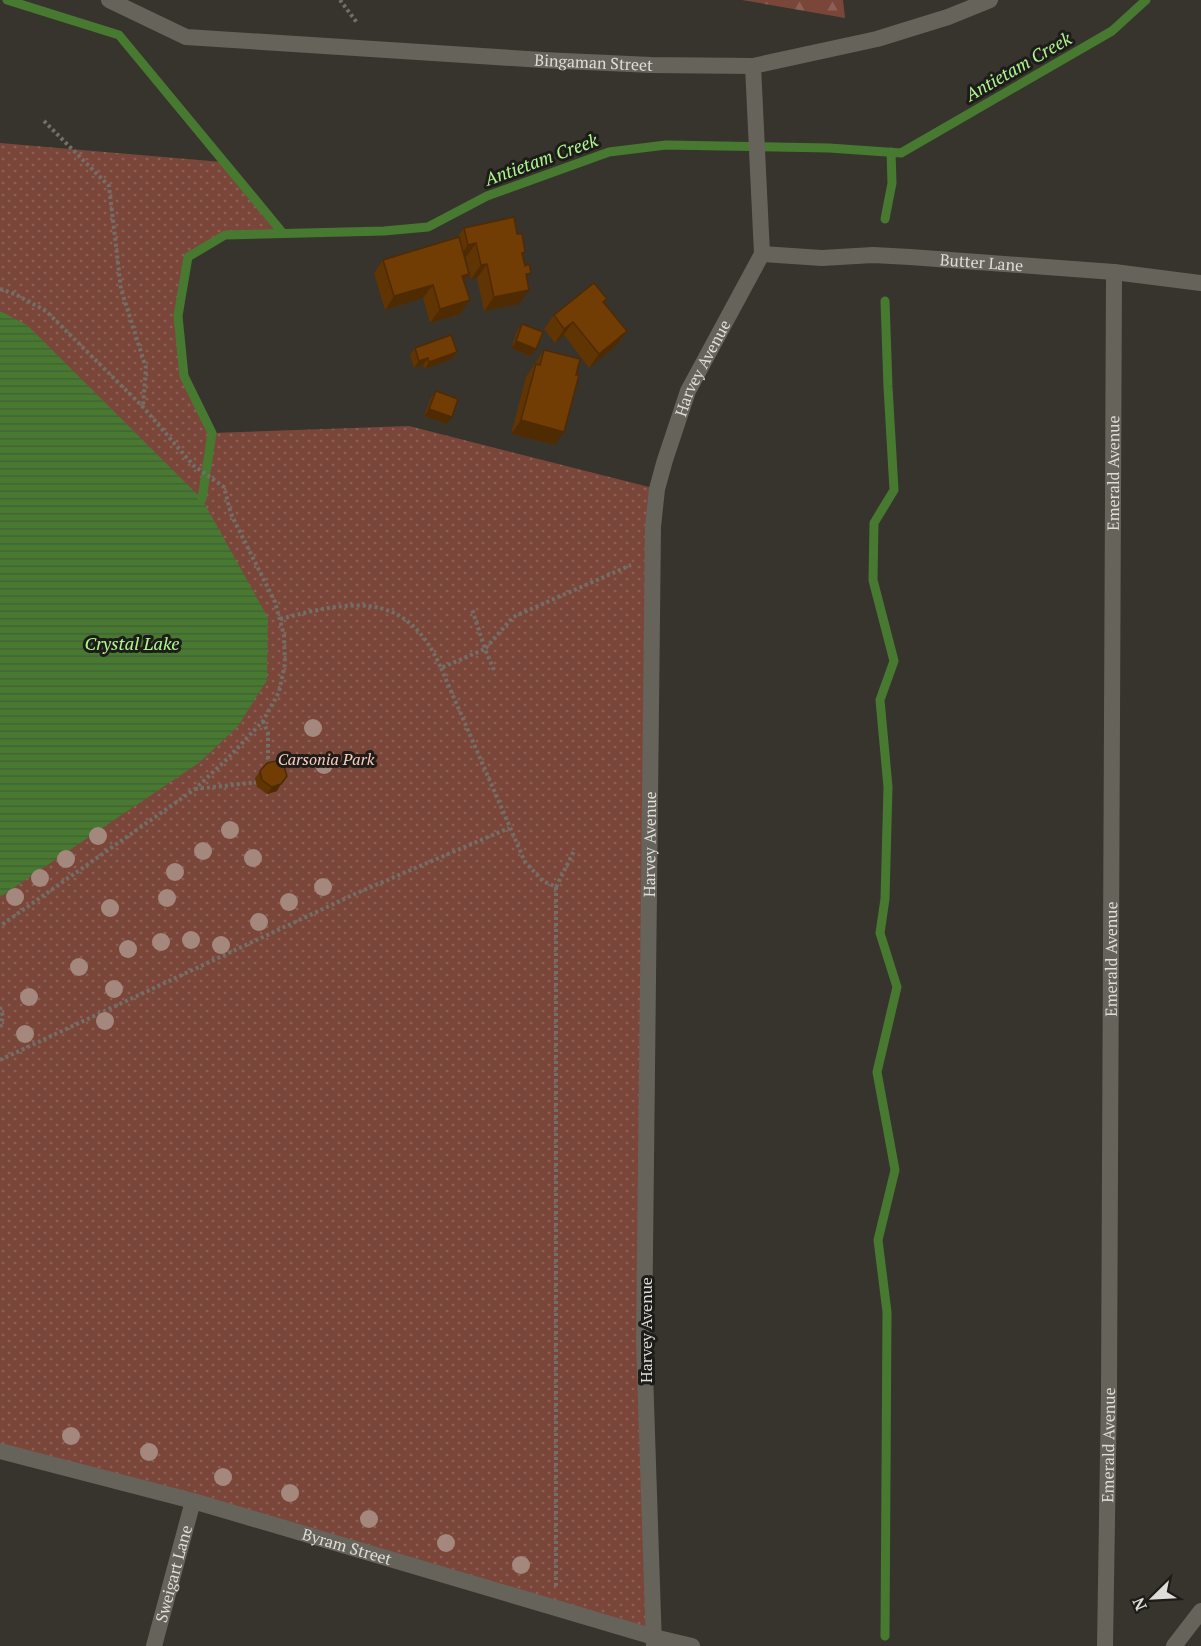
<svg xmlns="http://www.w3.org/2000/svg" width="1201" height="1646" viewBox="0 0 1201 1646" font-family="'PT Serif',serif">
<style>
.forest{fill:url(#forest-firs)}
.park{fill:url(#park-dots)}
.water{fill:url(#water-rules)}
.lines{fill:none;stroke-linecap:round;stroke-linejoin:round}
.stream{stroke:#477a30;stroke-width:9}
.path{stroke:#726f69;stroke-width:4;stroke-dasharray:3 3;stroke-linecap:butt}
.minor{stroke:#66635b;stroke-width:16}
.tertiary{stroke:#66635b;stroke-width:16}
.tree{fill:#a4887d}
.wall{fill:#613403}
.shaded-wall{fill:#4f2b03}
.building{fill:#713d04;stroke:#4f2b03;stroke-width:1.5}
.labels{text-anchor:middle;dominant-baseline:central;stroke-width:6;stroke-linejoin:round;paint-order:stroke}
.street-label{font-size:16px;fill:#dfddd9;stroke:#1d1c19}
.park-label{font-size:16px;font-style:italic;fill:#feccbf;stroke:#1d1c19}
.water-label{font-size:18px;font-style:italic;fill:#aff692;stroke:#1d1c19}
</style>
<defs>
<pattern id="forest-firs" width="22" height="20" patternUnits="userSpaceOnUse" patternTransform="scale(1.5)"><rect width="22" height="20" fill="#7a463a"/><path d="M5 1l3.5 6h-7zM16 11l3.5 6h-7z" fill="#8c6056"/></pattern>
<pattern id="park-dots" width="8" height="8" patternUnits="userSpaceOnUse" patternTransform="scale(1.5)"><rect width="8" height="8" fill="#7a463a"/><path d="M2 2h.1M6 6h.1" fill="none" stroke="#8c6056" stroke-width="1.8" stroke-linecap="round"/></pattern>
<pattern id="water-rules" width="6" height="5" patternUnits="userSpaceOnUse" patternTransform="scale(1.5)"><rect width="6" height="5" fill="#477a30"/><path d="M0 2.5h6" fill="none" stroke="#456138"/></pattern>
</defs>
<rect width="100%" height="100%" fill="#37342d"/>
<!-- forest -->
<polygon class="forest" points="742,0 843,0 845,18"/>
<!-- park -->
<polygon class="park" points="0,143 222,162 282,232 225,235 188,257 178,316 184,375 212,433 409,426 657,489 644,1342 654,1637 0,1451"/>
<!-- water -->
<polygon class="water" points="0,311 27,325 202,499 268,618 267,680 238,726 200,762 0,897"/>
<g class="lines">
<!-- stream -->
<g class="stream">
<polyline points="7,0 119,35 282,232"/>
<polyline points="885,219 892,183 891,152"/>
<polyline points="202,499 212,433 184,376 178,316 188,257 225,235 384,231 428,227 487,196 609,152 666,145 829,148 901,153 1112,31 1146,0"/>
<polyline points="885,1636 887,1312 878,1240 895,1170 877,1072 897,987 880,933 885,899 888,787 880,700 894,661 873,580 874,523 894,490 888,387 885,301"/>
</g>
<!-- path -->
<g class="path">
<polyline points="340,0 358,24"/>
<polyline points="44,121 109,186 121,289 146,368 143,406"/>
<polyline points="0,289 15,294 46,311 143,407 193,465 224,487 231,514 275,602 284,635 285,664 279,692 263,721 228,758 195,789 0,926"/>
<path d="M 280,619 C 350,601 406,588 441,668 L 485,649 L 472,609"/>
<polyline points="441,668 525,862 543,881 556,887 556,1586"/>
<polyline points="494,670 485,649 513,617 631,565"/>
<polyline points="263,721 268,733 268,767"/>
<polyline points="195,789 259,782"/>
<polyline points="556,887 575,849"/>
<polyline points="0,1007 3,1016 0,1029"/>
<polyline points="0,1060 357,893 509,828"/>
</g>
<!-- minor -->
<g class="minor">
<path id="s1" d="M 0,1451 L 193,1501 L 654,1637 L 692,1646"/>
<path id="s2" d="M 154,1646 L 193,1501"/>
<path id="s3" d="M 1105,1646 L 1109,1392 L 1114,272"/>
<polyline points="1174,1646 1201,1611"/>
</g>
<!-- tertiary -->
<g class="tertiary">
<path id="s4" d="M 109,0 L 186,37 L 543,60 L 651,65 L 753,66 L 877,39 L 948,17 L 990,0"/>
<path id="s5" d="M 762,254 L 822,258 L 873,255 L 910,257 L 1114,272 L 1201,283"/>
<path id="s6" d="M 654,1646 L 644,1342 L 653,527 L 657,489 L 665,460 L 688,391 L 762,254 L 753,66"/>
</g>
</g>
<!-- trees -->
<g class="tree">
<circle cx="313" cy="728" r="9"/>
<circle cx="324" cy="765" r="9"/>
<circle cx="230" cy="830" r="9"/>
<circle cx="98" cy="836" r="9"/>
<circle cx="203" cy="851" r="9"/>
<circle cx="253" cy="858" r="9"/>
<circle cx="66" cy="859" r="9"/>
<circle cx="175" cy="872" r="9"/>
<circle cx="40" cy="878" r="9"/>
<circle cx="323" cy="887" r="9"/>
<circle cx="15" cy="897" r="9"/>
<circle cx="167" cy="898" r="9"/>
<circle cx="289" cy="902" r="9"/>
<circle cx="110" cy="908" r="9"/>
<circle cx="259" cy="922" r="9"/>
<circle cx="191" cy="940" r="9"/>
<circle cx="161" cy="942" r="9"/>
<circle cx="221" cy="945" r="9"/>
<circle cx="128" cy="949" r="9"/>
<circle cx="79" cy="967" r="9"/>
<circle cx="114" cy="989" r="9"/>
<circle cx="29" cy="997" r="9"/>
<circle cx="105" cy="1021" r="9"/>
<circle cx="25" cy="1034" r="9"/>
<circle cx="71" cy="1436" r="9"/>
<circle cx="149" cy="1452" r="9"/>
<circle cx="223" cy="1477" r="9"/>
<circle cx="290" cy="1493" r="9"/>
<circle cx="369" cy="1519" r="9"/>
<circle cx="446" cy="1543" r="9"/>
<circle cx="521" cy="1565" r="9"/>
</g>
<!-- wall -->
<g class="wall">
<polygon points="464,228 517,234 523,256 527,280 519,304 484,311 477,278 471,279 466,257 465,257 469,274 464,282 460,314 430,323 423,298 385,310 374,273 383,260 457,238"/>
<polygon points="604,303 627,331 617,345 589,368 564,335 555,343 544,329 554,315"/>
<polygon points="522,324 536,349 531,356 511,348 517,331"/>
<polygon points="415,348 457,352 452,359 425,369 423,365 414,368 410,355"/>
<polygon points="544,350 555,445 511,434 526,377"/>
<polygon points="436,391 447,424 424,416 431,398"/>
<polygon points="260,771 277,791 267,794 257,787 255,778"/>
</g>
<!-- shaded-wall -->
<g class="shaded-wall">
<polygon points="476,243 466,257 458,259 468,245"/>
<polygon points="487,264 477,278 471,279 481,265"/>
<polygon points="469,274 460,287 462,276"/>
<polygon points="433,285 423,298 385,310 394,296"/>
<polygon points="529,290 519,304 484,311 494,297"/>
<polygon points="470,300 460,314 430,323 440,309"/>
<polygon points="573,322 564,335 555,343 564,329"/>
<polygon points="627,331 617,345 589,368 599,354"/>
<polygon points="516,341 536,349 531,356 511,348"/>
<polygon points="457,352 452,359 425,369 429,362"/>
<polygon points="428,358 423,365 414,368 419,361"/>
<polygon points="429,409 452,417 447,424 424,416"/>
<polygon points="521,420 564,432 555,445 511,434"/>
<polygon points="281,784 277,791 267,794 272,787"/>
</g>
<!-- building -->
<g class="building">
<polygon points="514,217 517,234 522,234 525,252 522,253 525,266 529,264 531,273 526,274 529,290 494,297 487,264 481,265 476,243 468,245 464,228"/>
<polygon points="459,237 469,274 462,276 470,300 440,309 433,285 394,296 383,260"/>
<polygon points="594,283 607,299 603,302 627,331 599,354 573,322 564,329 554,315"/>
<polygon points="522,324 543,332 536,349 516,341"/>
<polygon points="451,335 457,352 429,362 428,358 419,361 415,348"/>
<polygon points="544,350 580,359 576,375 579,375 564,432 521,420 536,364 540,365"/>
<polygon points="436,391 458,399 452,417 429,409"/>
<polygon points="276,761 284,766 287,776 281,784 272,787 262,780 260,771 267,763"/>
</g>
<g class="labels">
<!-- street labels -->
<g class="street-label">
<text stroke="none"><textPath href="#s4" startOffset="494">Bingaman Street</textPath></text>
<text stroke="none"><textPath href="#s5" startOffset="220">Butter Lane</textPath></text>
<text stroke="none"><textPath href="#s6" startOffset="1287">Harvey Avenue</textPath></text>
<text stroke="none"><textPath href="#s3" startOffset="1173">Emerald Avenue</textPath></text>
<text stroke="none"><textPath href="#s6" startOffset="802">Harvey Avenue</textPath></text>
<text stroke="none"><textPath href="#s3" startOffset="687">Emerald Avenue</textPath></text>
<text transform="translate(646 1330) rotate(-90)">Harvey Avenue</text>
<text stroke="none"><textPath href="#s3" startOffset="201">Emerald Avenue</textPath></text>
<text stroke="none"><textPath href="#s1" startOffset="360">Byram Street</textPath></text>
<text stroke="none"><textPath href="#s2" startOffset="75">Sweigart Lane</textPath></text>
</g>
<!-- park labels -->
<g class="park-label">
<text x="326" y="759">Carsonia Park</text>
</g>
<!-- water labels -->
<g class="water-label">
<text transform="translate(1018 66) rotate(-30)">Antietam Creek</text>
<text transform="translate(541 159) rotate(-20)">Antietam Creek</text>
<text x="132" y="643">Crystal Lake</text>
</g>
</g>
<!-- north arrow -->
<g transform="translate(1153 1598) rotate(246)" stroke="#1d1c19" stroke-width="4.5" paint-order="stroke">
<path d="M0-4.5L10 22L0 15L-10 22Z" fill="#dfddd9"/>
<text y="-9" font-size="16" font-weight="bold" text-anchor="middle" fill="#dfddd9">N</text>
</g>
</svg>
